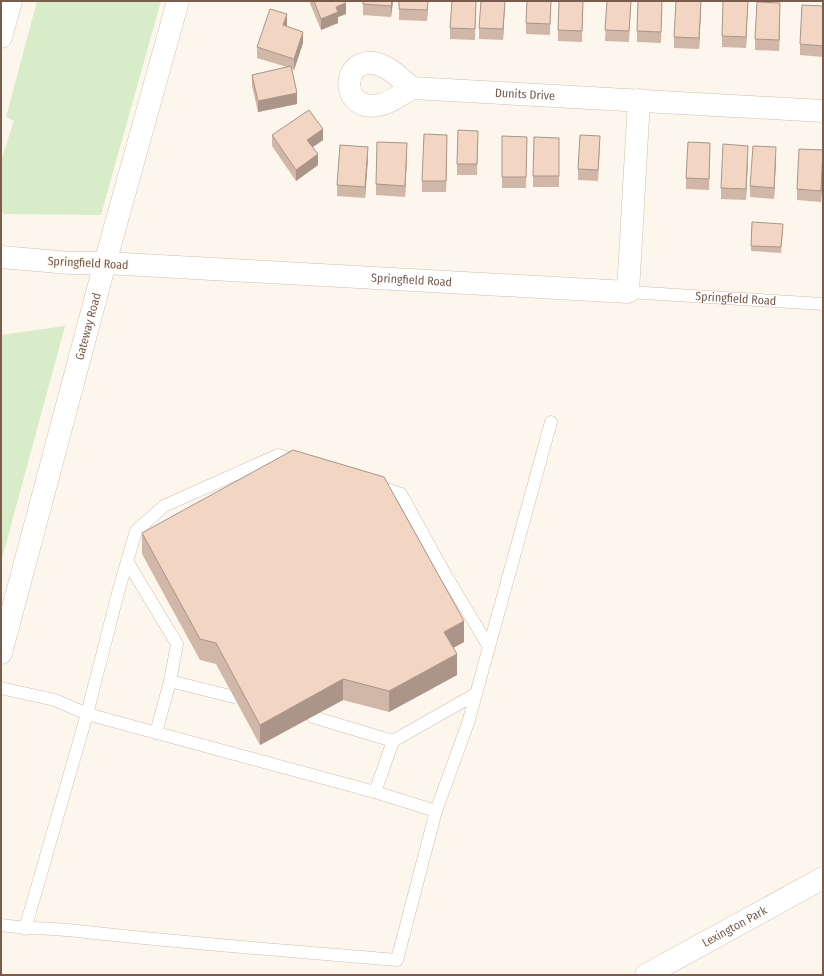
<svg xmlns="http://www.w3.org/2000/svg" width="824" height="976" viewBox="0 0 824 976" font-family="'Fira Sans Condensed',sans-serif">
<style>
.green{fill:#d8ecc9}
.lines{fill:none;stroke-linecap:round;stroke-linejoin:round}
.service-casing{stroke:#d1beb0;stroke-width:13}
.minor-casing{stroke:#d1beb0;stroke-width:23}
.tertiary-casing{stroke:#d1beb0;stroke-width:23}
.secondary-casing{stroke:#d6c0b0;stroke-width:23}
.service{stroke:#fff;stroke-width:12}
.minor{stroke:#fff;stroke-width:22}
.tertiary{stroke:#fff;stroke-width:22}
.secondary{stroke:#fff;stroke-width:22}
.wall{fill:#d1b7a8}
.shaded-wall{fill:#aa9588}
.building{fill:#f3d5c3;stroke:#aa9588}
.labels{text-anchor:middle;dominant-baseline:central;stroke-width:3;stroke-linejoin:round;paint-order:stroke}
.street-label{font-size:12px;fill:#7a5c4d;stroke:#fffaf3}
</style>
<rect width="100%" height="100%" fill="#fdf6ec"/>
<!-- green -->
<g class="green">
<polygon points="37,1 161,1 101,215 4,214 1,210 1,160 14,121 6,117"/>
<polygon points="65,326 1,562 1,335"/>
</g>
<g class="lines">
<!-- service casing -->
<g class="service-casing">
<g id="service">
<path id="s1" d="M 628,292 L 823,304"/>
<polyline points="377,486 401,494 445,574 489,647 468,723 436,811"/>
<polyline points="127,561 177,644 170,681 156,733"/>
<polyline points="489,647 551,422"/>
<polyline points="170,681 234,697"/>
<polyline points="1,688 55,700 87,714 25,929"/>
<polyline points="313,717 393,741"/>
<polyline points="375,792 393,741 474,695"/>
<path d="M 1,925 C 26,929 51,928 77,931 C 183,943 290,951 397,960 L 436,811 L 375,792 L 87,714 L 119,589 L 136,531 L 164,506 L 278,455 L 297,460"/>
</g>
</g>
<!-- minor casing -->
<g class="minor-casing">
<g id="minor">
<path id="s2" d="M 412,88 C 401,79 388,65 373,63 C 340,59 341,113 379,105 C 391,103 401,94 412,88 L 823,111"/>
<path id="s3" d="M 105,263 L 628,292 L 639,100"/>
<path id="s4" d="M 646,975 L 823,878"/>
</g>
</g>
<!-- tertiary casing -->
<g class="tertiary-casing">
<g id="tertiary">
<polyline points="1,37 11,1"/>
<polyline points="1,257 70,263 105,263"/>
</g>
</g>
<!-- secondary casing -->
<g class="secondary-casing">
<g id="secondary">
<path id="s5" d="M 1,653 L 105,263 L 178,1"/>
</g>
</g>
<!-- service -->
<use href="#service" class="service"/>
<!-- minor -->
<use href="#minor" class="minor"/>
<!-- tertiary -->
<use href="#tertiary" class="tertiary"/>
<!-- secondary -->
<use href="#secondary" class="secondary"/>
</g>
<!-- wall -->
<g class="wall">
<polygon points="309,1 345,1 346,14 338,17 338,23 321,30"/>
<polygon points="363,1 393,1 391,17 363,15"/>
<polygon points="428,1 427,21 399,20 399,9"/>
<polygon points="476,1 475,40 450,39 450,28"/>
<polygon points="505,1 503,40 479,39 479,28"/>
<polygon points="551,1 550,35 526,34 526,23"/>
<polygon points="583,1 582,42 558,41 558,30"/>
<polygon points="607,1 631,1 629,42 605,41"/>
<polygon points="662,1 661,43 637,42 637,31"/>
<polygon points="748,1 746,48 722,47 722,36"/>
<polygon points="823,6 823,57 800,55 800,44"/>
<polygon points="701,8 699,49 674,48 674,37"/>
<polygon points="780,14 779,51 755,50 755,39"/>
<polygon points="287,25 286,26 303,43 294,70 292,69 297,104 258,112 252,86 252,75 287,67 257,58 257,47"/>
<polygon points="272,135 323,140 313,147 318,165 296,181 272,146"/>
<polygon points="502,136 527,137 526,188 502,188"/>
<polygon points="559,138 559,187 533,187 533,176"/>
<polygon points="478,142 477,175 457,175 457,164"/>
<polygon points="447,146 446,192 422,192 422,181"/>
<polygon points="600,147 598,181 578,180 578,169"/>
<polygon points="407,154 405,197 376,195 376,184"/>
<polygon points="710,154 709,190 686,189 686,178"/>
<polygon points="748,157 746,200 721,199 721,188"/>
<polygon points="368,158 365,198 337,196 337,185"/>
<polygon points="776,158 774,199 750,197 750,186"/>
<polygon points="823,161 821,202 797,200 797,189"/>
<polygon points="783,229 781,253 751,251 751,246"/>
<polygon points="142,533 464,642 453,648 457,675 389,712 343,700 260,745 216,664 200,660 142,554"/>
</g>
<!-- shaded-wall -->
<g class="shaded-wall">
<polygon points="392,1 393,1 391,17 391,6"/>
<polygon points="428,1 427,21 427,10"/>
<polygon points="505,1 503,40 503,29"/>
<polygon points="701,1 701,8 699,49 699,38"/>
<polygon points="748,1 746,48 746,37"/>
<polygon points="346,3 346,14 338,17 338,23 321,30 321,19 336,7"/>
<polygon points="780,3 780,14 779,51 779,40"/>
<polygon points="287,14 287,25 283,36 283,25"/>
<polygon points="303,32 303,43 294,70 294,59"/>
<polygon points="297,93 297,104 258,112 258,101"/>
<polygon points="323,129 323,140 307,151 307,140"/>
<polygon points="447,135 447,146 446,192 446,181"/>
<polygon points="407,143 407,154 405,197 405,186"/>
<polygon points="748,146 748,157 746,200 746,189"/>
<polygon points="368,147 368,158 365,198 365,187"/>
<polygon points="776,147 776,158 774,199 774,188"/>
<polygon points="823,150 823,161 821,202 821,191"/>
<polygon points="318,154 318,165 296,181 296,170"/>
<polygon points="464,621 464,642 444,653 444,632"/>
<polygon points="457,654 457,675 389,712 389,691"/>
<polygon points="343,679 343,700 260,745 260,725"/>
</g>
<!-- building -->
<g class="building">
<polygon points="314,1 345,1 346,3 336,7 338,12 321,19"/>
<polygon points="363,1 392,1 391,6 363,4"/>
<polygon points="399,1 428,1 427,10 399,9"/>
<polygon points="452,1 476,1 475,29 450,28"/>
<polygon points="481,1 505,1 503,29 479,28"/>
<polygon points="527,1 551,1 550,24 526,23"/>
<polygon points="559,1 583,1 582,31 558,30"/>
<polygon points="607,1 631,1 629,31 605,30"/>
<polygon points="638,1 662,1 661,32 637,31"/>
<polygon points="676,1 701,1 699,38 674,37"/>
<polygon points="723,1 748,1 746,37 722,36"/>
<polygon points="757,2 780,3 779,40 755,39"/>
<polygon points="802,5 823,6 823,46 800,44"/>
<polygon points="270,9 287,14 283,25 303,32 294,59 257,47"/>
<polygon points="291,66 297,93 258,101 252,75"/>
<polygon points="309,110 323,129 307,140 318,154 296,170 272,135"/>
<polygon points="458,130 478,131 477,164 457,164"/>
<polygon points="424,134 447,135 446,181 422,181"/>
<polygon points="580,135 600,136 598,170 578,169"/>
<polygon points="502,136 527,137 526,177 502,177"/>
<polygon points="534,137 559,138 559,176 533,176"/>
<polygon points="377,142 407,143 405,186 376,184"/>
<polygon points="688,142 710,143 709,179 686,178"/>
<polygon points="723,144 748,146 746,189 721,188"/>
<polygon points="340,145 368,147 365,187 337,185"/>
<polygon points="753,146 776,147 774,188 750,186"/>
<polygon points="799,149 823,150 821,191 797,189"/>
<polygon points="752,222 783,224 781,247 751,246"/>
<polygon points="293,450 384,477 464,621 444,632 457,654 389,691 343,679 260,725 216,643 200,639 142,533"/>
</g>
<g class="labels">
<!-- street labels -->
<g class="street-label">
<text stroke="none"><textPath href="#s2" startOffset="276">Dunits Drive</textPath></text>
<text transform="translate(88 263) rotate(3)">Springfield Road</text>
<text stroke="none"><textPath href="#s3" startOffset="307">Springfield Road</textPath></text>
<text stroke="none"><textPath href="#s1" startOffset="108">Springfield Road</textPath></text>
<text stroke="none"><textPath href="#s5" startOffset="338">Gateway Road</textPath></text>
<text stroke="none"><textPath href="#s4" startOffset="101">Lexington Park</textPath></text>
</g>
</g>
<!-- border -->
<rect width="824" height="976" fill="none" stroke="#7a5c4d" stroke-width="4"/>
</svg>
